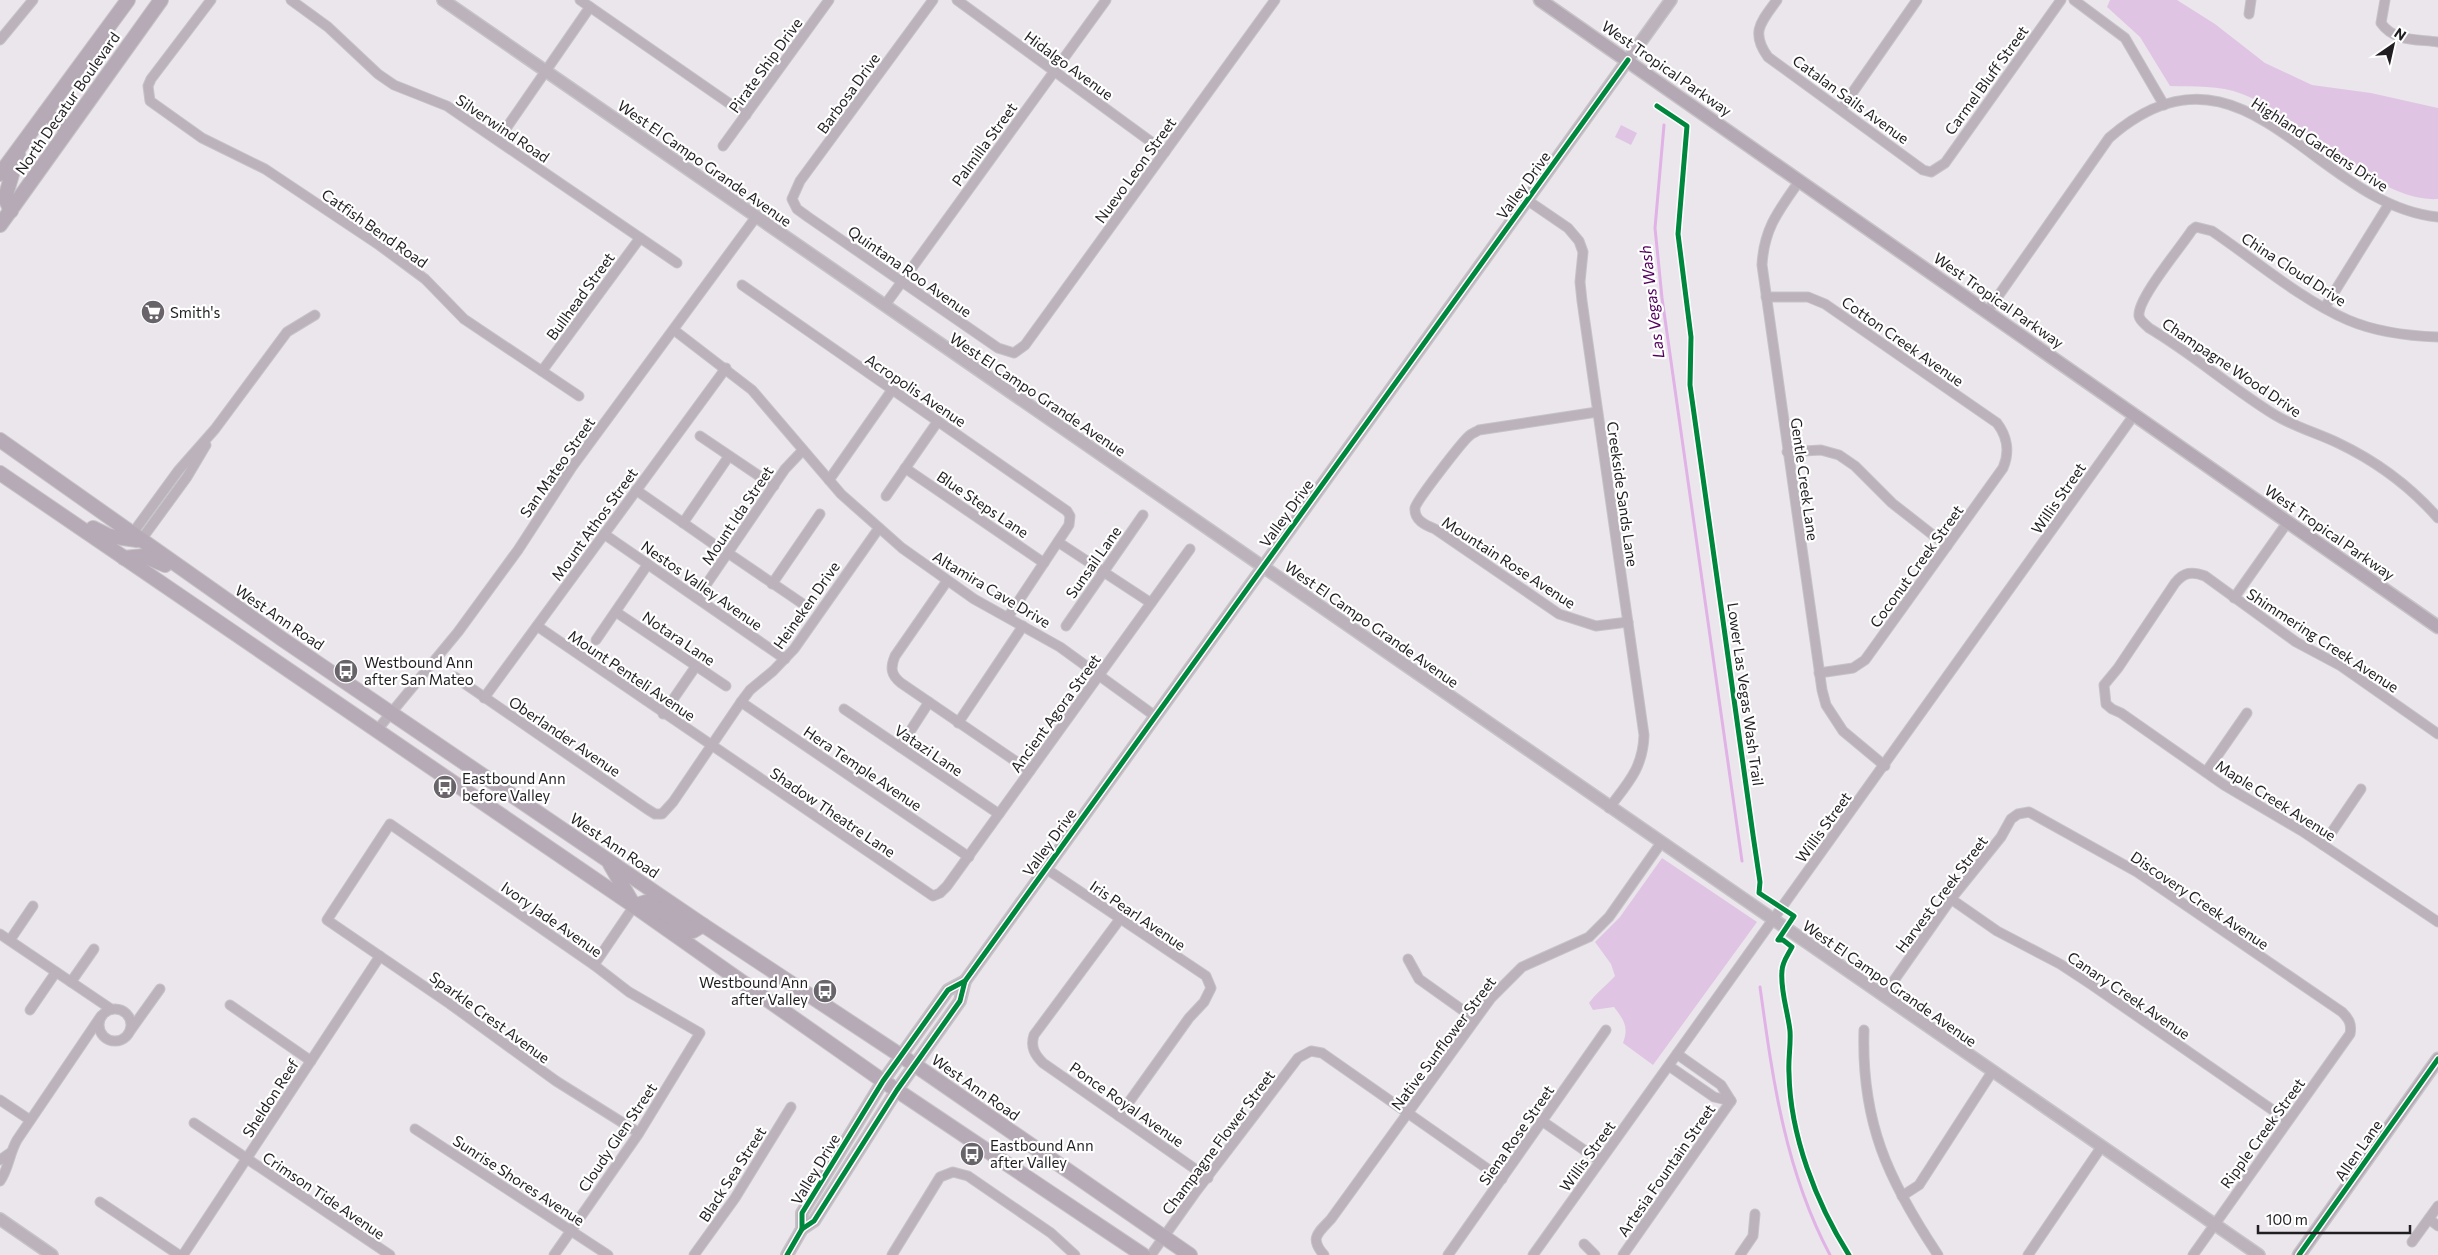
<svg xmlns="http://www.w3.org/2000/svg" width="2438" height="1255" viewBox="0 0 2438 1255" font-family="Commissioner,sans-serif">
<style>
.green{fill:#e0c4e4}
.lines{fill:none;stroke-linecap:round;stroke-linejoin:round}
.stream{stroke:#e0b2e6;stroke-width:3}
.minor-casing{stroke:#c6c3c7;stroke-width:11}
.tertiary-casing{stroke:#c6c3c7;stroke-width:14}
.secondary-casing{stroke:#c6c3c7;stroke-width:15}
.primary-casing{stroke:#c6c3c7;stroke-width:16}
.minor{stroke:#bbb2bc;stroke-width:9}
.tertiary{stroke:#bbb2bc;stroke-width:11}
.secondary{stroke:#b3a8b4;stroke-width:12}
.primary{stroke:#b5aab6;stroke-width:14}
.cycleway-casing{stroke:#fff;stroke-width:8}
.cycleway{stroke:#00873e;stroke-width:5}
.labels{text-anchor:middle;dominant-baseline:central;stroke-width:4.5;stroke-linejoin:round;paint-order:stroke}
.street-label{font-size:15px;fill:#211e22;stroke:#fff}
.poi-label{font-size:15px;fill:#211e22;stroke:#fff;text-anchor:start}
.water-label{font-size:16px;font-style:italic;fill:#53005d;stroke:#fff}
</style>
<rect width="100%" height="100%" fill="#ebe6ec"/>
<!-- green -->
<g class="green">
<path d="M 2110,0 L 2177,0 L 2215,24 L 2265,63 L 2312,85 L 2371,93 L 2438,108 L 2438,199 C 2375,203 2303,117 2242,94 C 2219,85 2195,87 2170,86 L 2140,37 L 2107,7 Z"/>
<polygon points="1621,125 1637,133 1631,145 1615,137"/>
<path d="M 1662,858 L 1757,922 L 1653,1065 L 1623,1043 C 1629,1027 1624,1020 1614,1007 L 1593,1010 L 1589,1003 C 1596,993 1606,986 1615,976 L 1611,964 L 1595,942 L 1620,917 Z"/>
</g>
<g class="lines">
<!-- stream -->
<g class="stream">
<polyline points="1664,125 1655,228 1662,298 1742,861"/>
<path d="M 1760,987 C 1773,1081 1785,1170 1830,1255"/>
</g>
<!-- minor casing -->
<g class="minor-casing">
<g id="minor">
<polyline points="211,0 151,79 148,86 150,101 202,138 265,169 379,245 425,279 464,319 579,396"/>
<polyline points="291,0 328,27 378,74 394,85 447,106 677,263"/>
<polyline points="580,0 746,115"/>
<polyline points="933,0 800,181 792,199 797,209 808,217 998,348 1014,353 1025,345 1275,0"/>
<polyline points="957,0 1165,152"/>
<path d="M 1777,0 C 1761,22 1750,32 1768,57 L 1923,170 L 1931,172 L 1945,163 L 2061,0"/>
<polyline points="2074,0 2125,38 2164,105"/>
<path d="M 2385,0 L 2381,23 C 2394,42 2418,39 2438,42"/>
<polyline points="2249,14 2251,0"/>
<polyline points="0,40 33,0"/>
<polyline points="1841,109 1917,0"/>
<polyline points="498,140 590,7"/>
<polyline points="723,146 829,0"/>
<path d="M 1800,180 C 1779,210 1764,228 1762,265 L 1822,690 L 1826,705 L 1843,731 L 1885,766"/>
<path d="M 1527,200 L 1568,228 L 1579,241 L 1583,252 L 1580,282 L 1582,301 L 1644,735 C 1643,768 1628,783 1609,808"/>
<polyline points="742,285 1067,511 1070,516 1069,525 1008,617"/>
<path d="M 1766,297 L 1808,297 L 1825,304 L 1997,423 C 2007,436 2010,452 2003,468 L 1865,660 L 1853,668 L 1819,673"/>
<polyline points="885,305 1106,0"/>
<polyline points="2325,307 2389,204"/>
<path d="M 1987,312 L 2109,138 C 2243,21 2314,205 2438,217"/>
<polyline points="674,330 752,390 841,494 902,548 974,599 1060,647 1155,716"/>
<path d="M 2438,337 C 2408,336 2376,332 2348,320 C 2300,299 2255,260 2212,231 L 2196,227 L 2192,230 C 2181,247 2137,299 2139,316 C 2140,321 2145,324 2149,328 C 2193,354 2231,388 2275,415 C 2295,427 2317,433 2338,443 C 2378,462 2409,485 2438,518"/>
<polyline points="542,371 640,238"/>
<path d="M 1597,412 L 1479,430 C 1476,432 1472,433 1469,436 C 1462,442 1416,501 1415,508 C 1414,520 1425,525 1435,529 L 1559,614 L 1596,626 L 1628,622"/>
<polyline points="700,436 774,486"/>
<polyline points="1787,452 1821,450 1839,455 1855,466 1892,503 1947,546"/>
<polyline points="905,468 1044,563"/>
<polyline points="829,480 892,390"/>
<polyline points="636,490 712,543"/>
<polyline points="886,496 938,421"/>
<polyline points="683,523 729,456"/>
<polyline points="132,534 178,471 215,429 287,332 315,315"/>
<polyline points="604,534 785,659"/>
<polyline points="141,540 187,477 206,445"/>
<polyline points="1058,542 1151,603"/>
<polyline points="728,553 803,604"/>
<path d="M 947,581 L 895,656 C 890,668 891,675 901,683 L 1030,771"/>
<polyline points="772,584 820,514"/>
<polyline points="697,598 785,469 803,450"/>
<polyline points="2234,598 2287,523"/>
<polyline points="616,612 726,686"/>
<polyline points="537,626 933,896 940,893 947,886 1190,549"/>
<polyline points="1066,626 1143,515"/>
<polyline points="596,640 648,564"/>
<polyline points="455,677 647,809 655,814 662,814 673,802 741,702 750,690 773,671 794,649 879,528"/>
<polyline points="484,698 726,368"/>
<polyline points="741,702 969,857"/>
<polyline points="844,709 999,814"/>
<polyline points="663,714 696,666"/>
<polyline points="958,723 1023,626"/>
<polyline points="377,730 458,632 518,550 572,467 756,217"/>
<path d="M 2438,734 L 2341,666 L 2296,642 L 2205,576 C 2192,571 2184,572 2175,583 L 2118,668 L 2104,685 L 2106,704 L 2112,709 L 2121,713 L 2224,785 L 2302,831 L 2438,922"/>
<polyline points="900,747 929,702"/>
<polyline points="2206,772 2247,713"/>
<polyline points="2323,845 2361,789"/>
<polyline points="1045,868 1206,976 1211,988 1204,1002 1189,1018 1119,1116"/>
<polyline points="1951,899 1997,931 2060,964 2092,985 2287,1120"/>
<path d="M 1120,919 L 1034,1035 C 1030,1047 1035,1055 1043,1063 L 1208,1178"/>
<polyline points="0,934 111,1009"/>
<polyline points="10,940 33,906"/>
<polyline points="1408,959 1419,979 1475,1019"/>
<polyline points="594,965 634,906"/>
<polyline points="71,982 94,949"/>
<path d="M 1883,996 L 1951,899 L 2001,837 L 2011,819 L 2018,814 L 2029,812 L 2137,872 L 2342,1012 C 2349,1019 2352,1024 2350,1034 L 2193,1255"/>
<polyline points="230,1005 311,1061"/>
<circle cx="115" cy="1025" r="16"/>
<polyline points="30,1010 56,972"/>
<path d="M 1864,1030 C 1861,1122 1888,1180 1938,1255"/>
<polyline points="130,1031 160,989"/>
<polyline points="1677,1054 1721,1085 1731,1101"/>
<polyline points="1669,1066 1714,1097 1731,1101"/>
<polyline points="0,1100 30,1120"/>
<polyline points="1542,1121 1600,1161"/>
<polyline points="194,1123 390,1255"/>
<polyline points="415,1129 608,1255"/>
<polyline points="0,1160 10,1153"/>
<path d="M 0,1181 C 9,1168 9,1154 17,1140 L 101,1016"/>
<polyline points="1902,1196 1919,1185 1992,1072"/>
<polyline points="100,1202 179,1255"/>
<polyline points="2429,1219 2438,1226"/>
<polyline points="2412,1242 2438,1206"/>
<polyline points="1584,1244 1595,1255"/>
<polyline points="183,1255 380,956"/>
<polyline points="554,1255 639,1133 700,1033 629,992 594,965 390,824 327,920 450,1004 556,1081 639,1133"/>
<polyline points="694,1255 735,1198 791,1107"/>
<polyline points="892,1255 940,1177 953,1172 968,1176 1051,1233 1075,1255"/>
<polyline points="1151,1255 1195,1193 1298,1058 1311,1051 1322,1053 1502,1179"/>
<path d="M 1324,1255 C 1309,1238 1318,1233 1331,1219 L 1491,998 L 1522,967 L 1589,937 L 1609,917 L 1661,843"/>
<polyline points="1448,1255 1606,1030"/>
<polyline points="1533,1255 2134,415"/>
<polyline points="1623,1255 1731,1101"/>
<polyline points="1740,1255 1753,1236 1755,1214"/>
<polyline points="2028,1255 2102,1146"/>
</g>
</g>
<!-- tertiary casing -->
<g class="tertiary-casing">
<g id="tertiary">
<polyline points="443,0 2259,1255"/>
<polyline points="0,1219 52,1255"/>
<polyline points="802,1229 802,1213 883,1081 948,990 965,981"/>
<polyline points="787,1255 802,1229 814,1221 897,1090 960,1001 965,981 1671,0"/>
</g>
</g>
<!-- secondary casing -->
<g class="secondary-casing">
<g id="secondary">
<polyline points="1540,0 2438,627"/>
<polyline points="2299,1255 2438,1059"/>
</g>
</g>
<!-- primary casing -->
<g class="primary-casing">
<g id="primary">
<polyline points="45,113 67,129"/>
<polyline points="0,174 128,0"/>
<polyline points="11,211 5,198 18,154"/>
<polyline points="0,225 161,0"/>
<polyline points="0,440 282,639 703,925 915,1065 1190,1255"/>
<polyline points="0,473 634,906 883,1081 1143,1255"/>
<polyline points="93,528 109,536 137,540"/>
<polyline points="124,558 144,556 165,565"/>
<polyline points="610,864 633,904"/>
<polyline points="634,906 646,902 693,931 703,925"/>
</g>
</g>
<!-- minor -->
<use href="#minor" class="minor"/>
<!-- tertiary -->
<use href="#tertiary" class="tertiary"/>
<!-- secondary -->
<use href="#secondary" class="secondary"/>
<!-- primary -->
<use href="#primary" class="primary"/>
<!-- cycleway casing -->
<g class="cycleway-casing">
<g id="cycleway">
<path d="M 1657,106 L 1687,126 L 1678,234 L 1691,337 L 1690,385 L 1753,835 L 1760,882 L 1759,893 L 1794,916 L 1778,940 L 1783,940 L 1792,947 C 1788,955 1782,962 1782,971 C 1780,990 1788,1012 1790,1031 C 1791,1045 1788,1059 1789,1073 C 1790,1135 1816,1203 1849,1255"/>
<polyline points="802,1229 802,1213 883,1081 948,990 965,981"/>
<polyline points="787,1255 802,1229 814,1221 897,1090 960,1001 965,981 1628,60"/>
<polyline points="2299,1255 2438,1059"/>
</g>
</g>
<!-- cycleway -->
<use href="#cycleway" class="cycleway"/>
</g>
<!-- icons -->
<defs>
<g id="supermarket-disc" transform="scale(1.25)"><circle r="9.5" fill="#686469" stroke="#fff"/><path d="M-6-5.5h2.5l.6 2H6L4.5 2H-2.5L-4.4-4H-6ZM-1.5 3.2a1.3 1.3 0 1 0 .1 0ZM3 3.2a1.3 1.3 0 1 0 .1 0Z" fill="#fff"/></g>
<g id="bus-disc" transform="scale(1.25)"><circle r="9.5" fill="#686469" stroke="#fff"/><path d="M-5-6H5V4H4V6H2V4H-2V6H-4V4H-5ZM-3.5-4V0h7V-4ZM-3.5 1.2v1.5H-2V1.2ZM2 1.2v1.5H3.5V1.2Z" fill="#fff"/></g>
</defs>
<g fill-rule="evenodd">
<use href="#supermarket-disc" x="153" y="312"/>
<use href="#bus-disc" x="346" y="671"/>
<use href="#bus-disc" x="445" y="787"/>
<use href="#bus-disc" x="825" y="991"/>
<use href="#bus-disc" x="972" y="1154"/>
</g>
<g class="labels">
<!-- street labels -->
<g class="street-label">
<text transform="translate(765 65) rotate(-54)">Pirate Ship Drive</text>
<text transform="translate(1069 65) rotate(36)">Hidalgo Avenue</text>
<text transform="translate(1667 68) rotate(35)">West Tropical Parkway</text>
<text transform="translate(1986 80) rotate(-54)">Carmel Bluff Street</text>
<text transform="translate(848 93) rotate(-54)">Barbosa Drive</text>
<text transform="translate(1851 99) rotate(36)">Catalan Sails Avenue</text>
<text transform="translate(67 103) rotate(-55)">North Decatur Boulevard</text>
<text transform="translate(503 128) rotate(34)">Silverwind Road</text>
<text transform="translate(984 144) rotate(-54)">Palmilla Street</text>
<text transform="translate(2320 144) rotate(33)">Highland Gardens Drive</text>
<text transform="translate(705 163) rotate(35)">West El Campo Grande Avenue</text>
<text transform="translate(1135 170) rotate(-54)">Nuevo Leon Street</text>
<text transform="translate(1523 185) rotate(-54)">Valley Drive</text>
<text transform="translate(375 228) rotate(35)">Catfish Bend Road</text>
<text transform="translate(2294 269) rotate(33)">China Cloud Drive</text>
<text transform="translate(910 271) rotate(35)">Quintana Roo Avenue</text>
<text transform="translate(580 296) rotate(-54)">Bullhead Street</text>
<text transform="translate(1999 300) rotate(35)">West Tropical Parkway</text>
<text transform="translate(1903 341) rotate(35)">Cotton Creek Avenue</text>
<text transform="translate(2232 367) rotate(34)">Champagne Wood Drive</text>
<text transform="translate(916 390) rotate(34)">Acropolis Avenue</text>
<text transform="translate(1038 394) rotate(34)">West El Campo Grande Avenue</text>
<text transform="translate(557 467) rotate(-55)">San Mateo Street</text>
<text transform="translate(1805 479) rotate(82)">Gentle Creek Lane</text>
<text transform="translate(1623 494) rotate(82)">Creekside Sands Lane</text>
<text transform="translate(2058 498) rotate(-55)">Willis Street</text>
<text transform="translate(983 504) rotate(34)">Blue Steps Lane</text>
<text transform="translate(1286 513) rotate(-54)">Valley Drive</text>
<text transform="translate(737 515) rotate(-56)">Mount Ida Street</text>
<text transform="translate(594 524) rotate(-54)">Mount Athos Street</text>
<text transform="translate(2330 532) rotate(35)">West Tropical Parkway</text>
<text transform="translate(1093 562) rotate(-55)">Sunsail Lane</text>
<text transform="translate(1509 562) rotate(33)">Mountain Rose Avenue</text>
<text transform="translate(1916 566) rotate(-54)">Coconut Creek Street</text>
<text transform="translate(702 585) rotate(35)">Nestos Valley Avenue</text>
<text transform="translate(992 589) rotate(31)">Altamira Cave Drive</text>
<text transform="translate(806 605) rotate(-55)">Heineken Drive</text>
<text transform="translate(280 617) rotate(34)">West Ann Road</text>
<text transform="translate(1372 624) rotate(35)">West El Campo Grande Avenue</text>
<text transform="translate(679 638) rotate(34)">Notara Lane</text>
<text transform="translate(2323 640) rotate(33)">Shimmering Creek Avenue</text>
<text transform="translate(632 675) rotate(34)">Mount Penteli Avenue</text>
<text transform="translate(1746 694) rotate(82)">Lower Las Vegas Wash Trail</text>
<text transform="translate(1055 713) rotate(-54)">Ancient Agora Street</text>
<text transform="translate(565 736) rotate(34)">Oberlander Avenue</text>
<text transform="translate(929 750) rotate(34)">Vatazi Lane</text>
<text transform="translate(863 768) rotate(34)">Hera Temple Avenue</text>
<text transform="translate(2276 800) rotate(32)">Maple Creek Avenue</text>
<text transform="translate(833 812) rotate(34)">Shadow Theatre Lane</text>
<text transform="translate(1823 827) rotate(-54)">Willis Street</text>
<text transform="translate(1049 842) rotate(-54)">Valley Drive</text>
<text transform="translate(615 845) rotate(34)">West Ann Road</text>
<text transform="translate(1941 894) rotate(-53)">Harvest Creek Street</text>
<text transform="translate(2200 900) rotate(34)">Discovery Creek Avenue</text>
<text transform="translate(1138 915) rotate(34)">Iris Pearl Avenue</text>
<text transform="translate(552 919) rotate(35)">Ivory Jade Avenue</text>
<text transform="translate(1890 983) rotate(35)">West El Campo Grande Avenue</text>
<text transform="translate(2129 995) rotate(34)">Canary Creek Avenue</text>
<text transform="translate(490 1017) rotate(36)">Sparkle Crest Avenue</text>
<text transform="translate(1443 1043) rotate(-53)">Native Sunflower Street</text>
<text transform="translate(976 1087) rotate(35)">West Ann Road</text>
<text transform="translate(270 1098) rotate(-57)">Sheldon Reef</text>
<text transform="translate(1127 1104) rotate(35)">Ponce Royal Avenue</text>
<text transform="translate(2262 1133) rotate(-54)">Ripple Creek Street</text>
<text transform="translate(1516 1135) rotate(-55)">Siena Rose Street</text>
<text transform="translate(617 1137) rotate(-56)">Cloudy Glen Street</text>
<text transform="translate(1218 1142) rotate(-53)">Champagne Flower Street</text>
<text transform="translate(2358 1150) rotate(-55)">Allen Lane</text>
<text transform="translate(1587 1156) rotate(-54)">Willis Street</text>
<text transform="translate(815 1169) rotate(-59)">Valley Drive</text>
<text transform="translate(1666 1170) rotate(-55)">Artesia Fountain Street</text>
<text transform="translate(732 1174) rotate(-57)">Black Sea Street</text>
<text transform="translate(519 1180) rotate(33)">Sunrise Shores Avenue</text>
<text transform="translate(324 1195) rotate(34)">Crimson Tide Avenue</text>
</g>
<!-- poi labels -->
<g class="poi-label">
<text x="170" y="312">Smith's</text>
<text x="364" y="662">Westbound Ann<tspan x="364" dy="17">after San Mateo</tspan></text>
<text x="462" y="778">Eastbound Ann<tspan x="462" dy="17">before Valley</tspan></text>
<text x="808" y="982" text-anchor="end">Westbound Ann<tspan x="808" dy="17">after Valley</tspan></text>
<text x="990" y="1145">Eastbound Ann<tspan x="990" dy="17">after Valley</tspan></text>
</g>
<!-- water labels -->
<g class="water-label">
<text transform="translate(1651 302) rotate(-97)">Las Vegas Wash</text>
</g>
</g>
<!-- north arrow -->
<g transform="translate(2393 45) rotate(34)" stroke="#ffffff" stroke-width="4" paint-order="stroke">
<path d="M0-4L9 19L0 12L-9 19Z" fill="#211e22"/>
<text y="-8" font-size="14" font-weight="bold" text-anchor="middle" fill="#211e22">N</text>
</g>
<!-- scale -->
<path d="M2258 1225v8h152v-8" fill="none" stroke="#211e22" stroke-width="2.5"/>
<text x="2266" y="1225" font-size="15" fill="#211e22" stroke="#ffffff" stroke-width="4" paint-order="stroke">100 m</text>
</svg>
